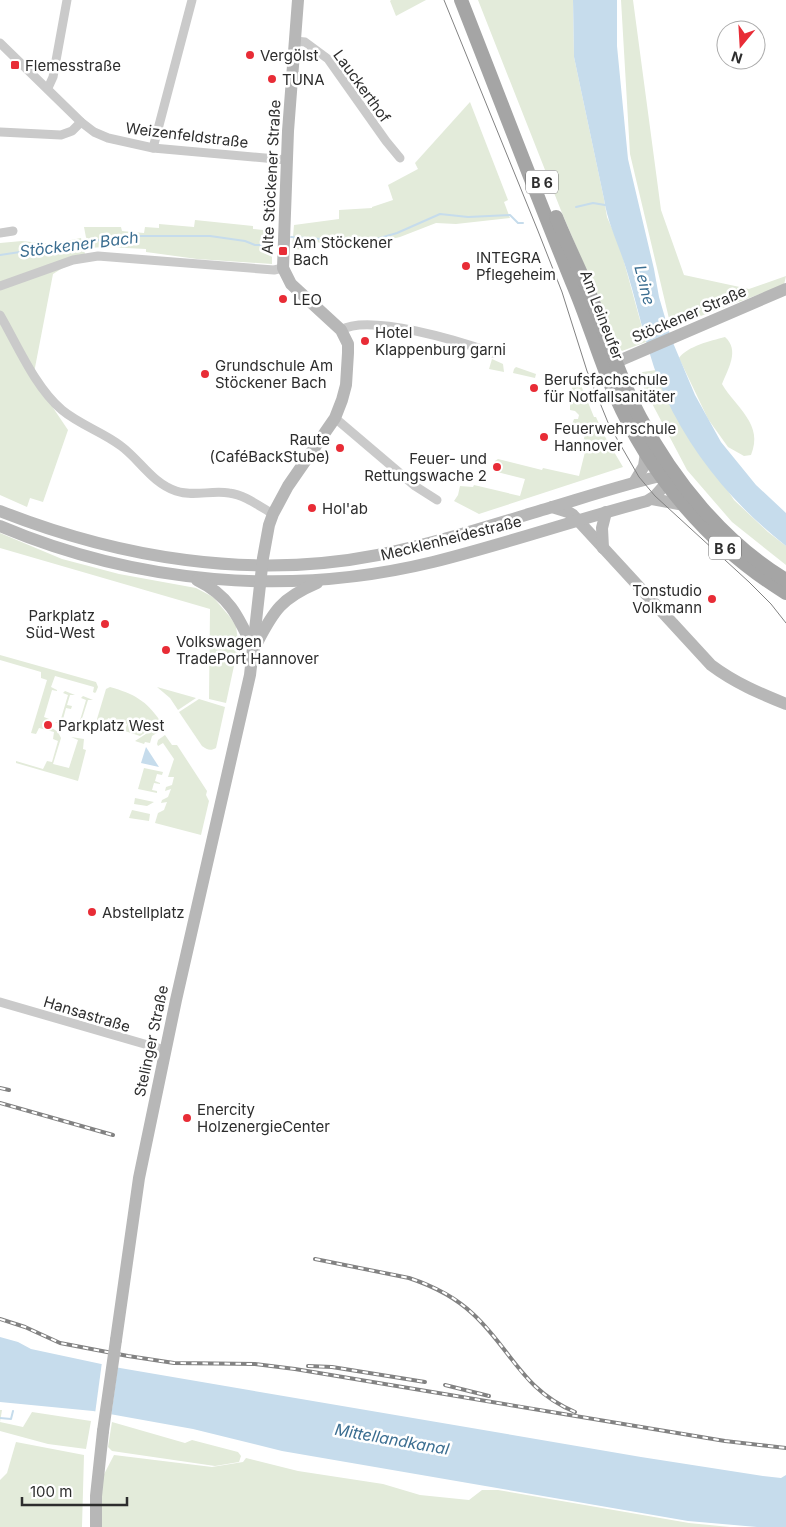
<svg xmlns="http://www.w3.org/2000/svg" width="786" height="1527" viewBox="0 0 786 1527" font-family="Inter,sans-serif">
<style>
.green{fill:#e3ebda}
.water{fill:#c6dcec}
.pier{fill:#fff}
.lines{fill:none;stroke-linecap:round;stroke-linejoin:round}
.stream{stroke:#c6dcec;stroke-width:2}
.street{stroke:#cacaca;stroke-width:9}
.secondary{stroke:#b7b7b7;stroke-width:12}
.primary{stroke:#a5a5a5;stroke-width:14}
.tram{stroke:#828282;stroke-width:1}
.rail-casing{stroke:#828282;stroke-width:4}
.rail{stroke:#fff;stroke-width:2;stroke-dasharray:5.5;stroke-linecap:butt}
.secondary-bridge{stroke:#b7b7b7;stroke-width:12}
.poi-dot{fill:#e82c36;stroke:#fff;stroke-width:2}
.labels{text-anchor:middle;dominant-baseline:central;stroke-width:5;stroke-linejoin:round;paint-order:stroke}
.shield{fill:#fff;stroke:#6c6c6c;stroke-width:1}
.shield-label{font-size:14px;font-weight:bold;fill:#2d2d2d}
.poi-label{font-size:15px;fill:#2d2d2d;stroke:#fff;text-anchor:start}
.street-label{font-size:15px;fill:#2d2d2d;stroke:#fff}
.water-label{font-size:16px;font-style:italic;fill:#3a6d90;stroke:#fff}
</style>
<rect width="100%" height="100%" fill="#fff"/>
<!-- green -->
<g class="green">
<polygon points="391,0 426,0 396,16 390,1"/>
<polygon points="478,0 573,0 574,57 604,199 607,217 620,247 646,342 622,351 620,349 562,213"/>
<polygon points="621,0 633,0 661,210 684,275 749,289 786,276 784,285 671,327 630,154"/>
<polygon points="470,102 508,200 504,202 510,218 456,224 436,223 400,237 367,245 312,242 308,250 292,249 294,225 339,219 339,210 372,208 372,207 393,200 388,185 418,169 415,163"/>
<polygon points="195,220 253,226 253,229 272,231 272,264 197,259 146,252 146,249 106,247 88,248 84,227 121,227 122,231 144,233 145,227 159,228 159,224 194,227"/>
<polygon points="81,238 85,254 53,274 33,378 68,430 43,502 30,498 27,507 0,495 0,243 22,241 51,244"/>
<path d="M 725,337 C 740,350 728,369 722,384 C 736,408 764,424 751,455 L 744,456 L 728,447 L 708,419 L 679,358 C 688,346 710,341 725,337 Z"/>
<polygon points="492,359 503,364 504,372 489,369"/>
<polygon points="516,367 536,374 535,378 513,373 514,369"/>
<polygon points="656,370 665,395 734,500 768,532 786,546 786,565 732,522 687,470 636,373"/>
<polygon points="578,378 594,417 596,417 604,435 623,467 479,514 454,501 458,495 460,486 473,487 474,485 520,496 525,479 493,471 495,461 498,459 542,470 543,468 579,476 585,452 581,451 585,434 570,430 574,419 578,419 579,415 575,411 570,410 570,406 573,381"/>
<polygon points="0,533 62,559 119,574 196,588 213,597 230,617 236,626 238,641 237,652 226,703 209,699 210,609 0,548"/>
<polygon points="0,655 96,682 98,687 96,692 95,693 93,692 94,687 55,676 51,687 57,690 57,691 52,690 44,717 49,719 49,726 58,732 61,738 53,764 69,768 78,740 71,737 84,739 83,749 86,750 78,781 16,763 16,761 43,769 47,761 52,762 58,741 53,739 54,732 39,728 36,734 31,733 47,680 41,678 41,672 0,660"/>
<path d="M 110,687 C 134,694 146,700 161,722 L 140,736 L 125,731 L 127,724 L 108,718 L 104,729 L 97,719 L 106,689 Z"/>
<polygon points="157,687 196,698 178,710 170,698"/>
<polygon points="65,691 75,695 70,695 67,705 72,706 71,709 66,708 62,723 67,725 65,727 55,722 60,722 68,695 63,693"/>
<polygon points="83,696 93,700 88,700 80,725 85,727 84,729 79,730 73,727 78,727 86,700 81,698"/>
<path d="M 199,699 L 225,707 L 216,748 C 211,751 207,750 202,746 L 179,712 Z"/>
<polygon points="155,728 160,731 152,736 150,743 145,742 144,744 135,741"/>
<polygon points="165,735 172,745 177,745 207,791 206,795 209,801 201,835 155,823 158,813 164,810 167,802 161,803 162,800 168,797 171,789 165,791 166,787 172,785 174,777 168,777 174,759 163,743 158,746 157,744 158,740"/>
<polygon points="144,768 163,772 162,775 157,774 155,781 160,783 160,784 154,783 152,790 157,791 157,793 138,789"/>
<polygon points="135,798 154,802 147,806 134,804"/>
<polygon points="132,810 150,814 149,821 129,818"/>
<polygon points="0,1410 2,1410 0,1422 23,1427 32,1412 91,1421 86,1449 48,1444 0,1431"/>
<polygon points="112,1422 185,1443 192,1440 238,1452 241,1456 239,1462 215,1466 112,1451 108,1447"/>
<polygon points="16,1442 84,1455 82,1527 0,1527 0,1480 7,1473"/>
<polygon points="114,1455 212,1467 243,1462 246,1458 298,1471 383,1484 420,1495 469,1500 482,1490 498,1490 689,1523 730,1527 100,1527 100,1482"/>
</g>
<!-- water -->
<g class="water">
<path d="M 573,0 L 617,0 L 617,46 L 628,159 L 654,269 L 659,297 L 671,338 L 695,395 L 721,442 L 756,485 L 786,513 L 786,546 C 735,506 692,455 665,396 C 648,357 640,315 628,275 C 621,249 608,226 604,199 L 574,57 Z"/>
<polygon points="146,747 159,767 141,763"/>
<polygon points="0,1337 18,1342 31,1349 120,1368 641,1457 763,1476 781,1478 786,1475 786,1527 757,1527 688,1521 282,1451 193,1429 93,1411 0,1402"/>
</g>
<!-- pier -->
<polygon class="pier" points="102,1362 118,1365 111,1417 95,1414"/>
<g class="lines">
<!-- stream -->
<g class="stream">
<polyline points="576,207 593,203 605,205"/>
<polyline points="291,237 366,242 397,233 440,214 468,217 510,215 518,223 523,223"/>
<polyline points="0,255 126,236 210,236 245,241 255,245 266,245 269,235 272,235"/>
<polyline points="0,1418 11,1419 13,1411"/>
</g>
<!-- street -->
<g class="street">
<polyline points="295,41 305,42 328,59 386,141 400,158"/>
<polyline points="0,43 81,122 94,132 108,138 153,148 287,160"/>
<polyline points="48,88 53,77 67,0"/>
<polyline points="0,132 61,135 72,131 81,122"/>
<polyline points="153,148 192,0"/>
<polyline points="0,233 13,231"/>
<polyline points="0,286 73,260 98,256 274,270 283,268"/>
<path d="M 0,315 C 18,346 35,387 62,410 C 80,425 103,432 121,446 C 140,460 152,483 176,491 C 194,497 211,490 229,493 C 245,495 259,506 273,514"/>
<path d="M 341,330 C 369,313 462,342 493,353"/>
<polyline points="335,418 415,486 437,500"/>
<polyline points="0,1002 165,1050"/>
</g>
<!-- secondary -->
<g class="secondary">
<polyline points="607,366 786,289"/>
<polyline points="635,481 644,466 646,453"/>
<polyline points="652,499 684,505"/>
<path d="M 552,507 L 568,512 L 573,515 L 711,665 C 735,683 759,693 786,704"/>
<path d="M 0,511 C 119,558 251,580 378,555 C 436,543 493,525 549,508 C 589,496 628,483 669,474"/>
<path d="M 0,526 C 137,584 289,597 433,562 C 505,544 575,520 647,501 L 655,496 L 673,476"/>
<polyline points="603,548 602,528 606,512"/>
<path d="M 197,580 C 230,596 239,618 254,650"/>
<path d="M 257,643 C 274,610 282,598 317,583"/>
<polyline points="116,1340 139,1178 176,1000 250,675 263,558 269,525 273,514 288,486 335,418 342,400 346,385 348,353 348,344 341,330 291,284 283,268 288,131 298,0"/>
<polyline points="96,1527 96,1496 103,1431"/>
</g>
<!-- primary -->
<g class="primary">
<path d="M 461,0 C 498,94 534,189 572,282 C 588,319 599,358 615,395 C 651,477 710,546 786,593"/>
<path d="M 556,217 C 567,244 580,270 591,297 C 607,337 620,379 640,417 C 673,480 724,543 786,580"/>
</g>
<!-- tram -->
<polyline class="tram" points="444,0 538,231 562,292 587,371 609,425 639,477 655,496 749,582 771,604 786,623"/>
<!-- rail casing -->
<g class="rail-casing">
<g id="rail">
<polyline points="0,1088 9,1090"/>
<polyline points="0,1103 113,1135"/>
<path d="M 315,1259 L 409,1278 C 433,1286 454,1296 473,1314 C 511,1349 522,1390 575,1412"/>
<polyline points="0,1319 25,1327 60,1343 128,1356 174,1363 255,1364 295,1369 725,1441 786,1448"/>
<polyline points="308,1366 332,1367 425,1382"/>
<polyline points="445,1385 489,1396"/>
</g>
</g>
<!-- rail -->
<use href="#rail" class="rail"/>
<!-- secondary-bridge -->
<polyline class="secondary-bridge" points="103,1431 116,1340"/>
</g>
<!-- markers -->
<g class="poi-dot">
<circle cx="250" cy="55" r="5"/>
<rect x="10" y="60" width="10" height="10" rx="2.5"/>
<circle cx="272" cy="79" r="5"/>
<rect x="278" y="246" width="10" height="10" rx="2.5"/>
<circle cx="466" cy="266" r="5"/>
<circle cx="283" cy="299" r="5"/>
<circle cx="365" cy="341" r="5"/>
<circle cx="205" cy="374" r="5"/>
<circle cx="534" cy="388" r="5"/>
<circle cx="544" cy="437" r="5"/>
<circle cx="340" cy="448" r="5"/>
<circle cx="497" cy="467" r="5"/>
<circle cx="312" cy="508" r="5"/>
<circle cx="712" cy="599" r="5"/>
<circle cx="105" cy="624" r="5"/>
<circle cx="166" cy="650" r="5"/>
<circle cx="48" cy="725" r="5"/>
<circle cx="92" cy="912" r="5"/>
<circle cx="187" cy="1118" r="5"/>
</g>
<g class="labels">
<!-- shield labels -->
<g class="shield">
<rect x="526" y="170.5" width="32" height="23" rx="4"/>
<rect x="709" y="536.5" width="32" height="23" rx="4"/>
</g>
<g class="shield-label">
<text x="542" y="182">B 6</text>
<text x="725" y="548">B 6</text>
</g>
<!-- poi labels -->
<g class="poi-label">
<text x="260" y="55">Vergölst</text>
<text x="25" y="65">Flemesstraße</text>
<text x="282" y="79">TUNA</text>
<text x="293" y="242">Am Stöckener<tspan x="293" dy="17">Bach</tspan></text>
<text x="476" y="257">INTEGRA<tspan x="476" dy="17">Pflegeheim</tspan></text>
<text x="293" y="299">LEO</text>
<text x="375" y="332">Hotel<tspan x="375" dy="17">Klappenburg garni</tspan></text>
<text x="215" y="365">Grundschule Am<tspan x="215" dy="17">Stöckener Bach</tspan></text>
<text x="544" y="379">Berufsfachschule<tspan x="544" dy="17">für Notfallsanitäter</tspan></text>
<text x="554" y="428">Feuerwehrschule<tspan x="554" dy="17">Hannover</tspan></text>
<text x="330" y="439" text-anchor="end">Raute<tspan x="330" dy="17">(CaféBackStube)</tspan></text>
<text x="487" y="458" text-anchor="end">Feuer- und<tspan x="487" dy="17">Rettungswache 2</tspan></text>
<text x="322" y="508">Hol'ab</text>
<text x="702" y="590" text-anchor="end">Tonstudio<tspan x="702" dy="17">Volkmann</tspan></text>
<text x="95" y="615" text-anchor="end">Parkplatz<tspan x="95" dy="17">Süd-West</tspan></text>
<text x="176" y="641">Volkswagen<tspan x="176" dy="17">TradePort Hannover</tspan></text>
<text x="58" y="725">Parkplatz West</text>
<text x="102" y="912">Abstellplatz</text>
<text x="197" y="1109">Enercity<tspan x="197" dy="17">HolzenergieCenter</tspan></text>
</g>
<!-- street labels -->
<g class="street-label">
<text transform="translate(362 86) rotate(54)">Lauckerthof</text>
<text transform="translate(187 135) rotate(7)">Weizenfeldstraße</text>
<text transform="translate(271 177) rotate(-87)">Alte Stöckener Straße</text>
<text transform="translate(689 314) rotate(-23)">Stöckener Straße</text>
<text transform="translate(602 315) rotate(69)">Am Leineufer</text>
<text transform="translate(451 538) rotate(-14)">Mecklenheidestraße</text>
<text transform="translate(87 1014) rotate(17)">Hansastraße</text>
<text transform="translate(151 1041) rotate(-78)">Stelinger Straße</text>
</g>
<!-- water labels -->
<g class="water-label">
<text transform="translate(79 244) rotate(-7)">Stöckener Bach</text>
<text transform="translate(645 285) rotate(76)">Leine</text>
<text transform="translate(392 1439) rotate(10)">Mittellandkanal</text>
</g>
</g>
<!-- north arrow -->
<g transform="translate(741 45) rotate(198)"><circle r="24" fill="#ffffff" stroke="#ababab"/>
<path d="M0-4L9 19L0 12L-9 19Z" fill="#e82c36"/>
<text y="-8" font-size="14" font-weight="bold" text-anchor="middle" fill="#2d2d2d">N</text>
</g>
<!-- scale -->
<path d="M22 1497v8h105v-8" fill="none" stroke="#2d2d2d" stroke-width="2.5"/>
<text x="30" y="1497" font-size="15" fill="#2d2d2d" stroke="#ffffff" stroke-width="4" paint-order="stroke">100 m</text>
</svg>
